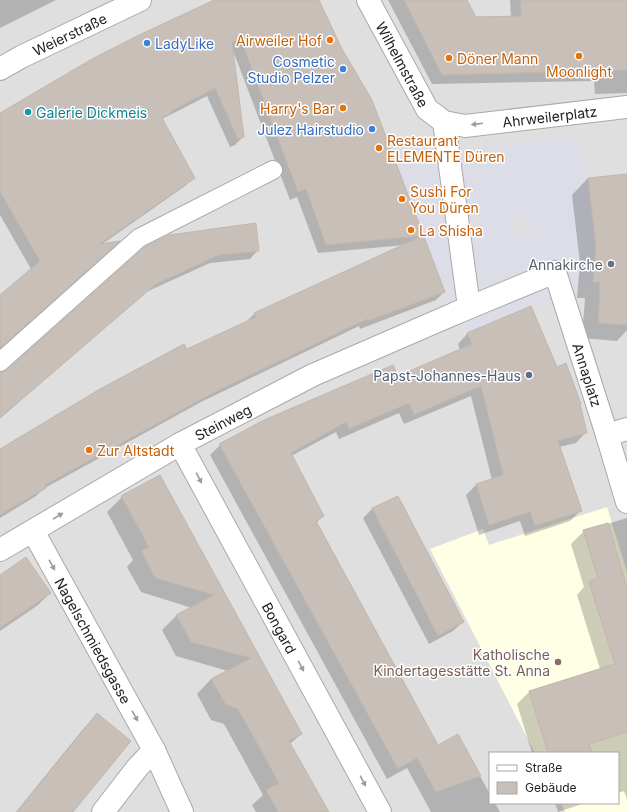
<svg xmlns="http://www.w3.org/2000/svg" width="627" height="812" viewBox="0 0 627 812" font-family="Inter,sans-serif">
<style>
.residential{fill:#e0dfdf;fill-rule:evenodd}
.education{fill:#ffffe5}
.plaza{fill:#dddde8;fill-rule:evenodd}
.shadow{fill:#0003}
.building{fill:#c7bfb8;stroke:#c4b6ab}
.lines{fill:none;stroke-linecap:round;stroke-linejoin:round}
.service-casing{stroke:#a9a9a9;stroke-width:20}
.pedestrian-casing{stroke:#a9a9a9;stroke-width:24}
.minor-casing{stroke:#a9a9a9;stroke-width:24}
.service{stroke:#fff;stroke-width:18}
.pedestrian{stroke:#fff;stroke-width:22}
.minor{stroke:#fff;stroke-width:22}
.oneway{fill:#9c9c9c}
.food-dot{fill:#e8710a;stroke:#fff;stroke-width:1.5}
.shop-dot{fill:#3f7fe0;stroke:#fff;stroke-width:1.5}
.culture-dot{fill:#0f9aa8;stroke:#fff;stroke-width:1.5}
.worship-dot{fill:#6b7280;stroke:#fff;stroke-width:1.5}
.service-dot{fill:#5c6f8a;stroke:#fff;stroke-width:1.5}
.education-dot{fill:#8d6e63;stroke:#fff;stroke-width:1.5}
.labels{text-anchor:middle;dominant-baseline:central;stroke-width:3;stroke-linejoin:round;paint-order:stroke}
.street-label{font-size:14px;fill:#222;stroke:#fff}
.food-label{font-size:14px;fill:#c56008;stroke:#fff;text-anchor:start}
.shop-label{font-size:14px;fill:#366cbe;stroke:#fff;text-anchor:end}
.culture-label{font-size:14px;fill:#0d838f;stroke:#fff;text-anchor:start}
.worship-label{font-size:14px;fill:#5b616d;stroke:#fff;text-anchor:end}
.service-label{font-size:14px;fill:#4e5e75;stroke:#fff;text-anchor:end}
.education-label{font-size:14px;fill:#785e54;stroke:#fff;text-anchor:end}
</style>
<rect width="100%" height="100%" fill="#f2efe9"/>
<!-- residential -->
<path class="residential" d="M 0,0 L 627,0 L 627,812 L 0,812 ZM 490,753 L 618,753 L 618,803 L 490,803 Z"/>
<!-- education -->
<polygon class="education" points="607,507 627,572 627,812 565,812 561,803 618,803 618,753 535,753 430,549 483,529 489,545"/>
<!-- plaza -->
<path class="plaza" d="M 581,136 L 588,178 L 596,246 L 593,282 L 531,306 L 467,333 L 445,292 L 393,156 ZM 473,210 L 478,210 L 482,246 L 477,246 ZM 520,216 L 527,219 L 530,222 L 531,227 L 530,231 L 524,237 L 520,238 L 512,234 L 510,231 L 509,227 L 510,221 L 514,217 Z"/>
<!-- shadow -->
<g class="shadow">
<polygon points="0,0 56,0 0,28"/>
<polygon points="217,0 318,0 341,49 371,101 444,292 436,300 360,329 359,326 201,402 43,489 36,496 0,518 0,451 187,351 246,322 255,313 405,245 318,253 297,197 290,200 232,48 243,137 235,145 230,147 207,96 164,118 162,120 194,177 185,186 101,245 0,348 0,296 31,269 0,215 0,114"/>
<polygon points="388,0 466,0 475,18 511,17 510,0 627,0 627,93 595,94 594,81 432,84"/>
<polygon points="627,175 627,330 617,341 582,338 585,298 577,298 580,263 572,195 588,178"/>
<polygon points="146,248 258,250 250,259 210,263 146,292 0,418 0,373 8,371"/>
<polygon points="468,333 586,432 576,443 559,447 580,511 570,521 525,536 520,521 479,535 466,495 476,485 492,480 471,396 404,424 399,413 339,439 336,432 291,456 323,516 316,523 437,746 457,735 490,794 490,803 495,803 500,812 431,812 407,768 387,779 210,455 220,445 397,378 460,350 458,344"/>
<polygon points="160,477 301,734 290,744 327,812 256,812 252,805 263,795 224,724 211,720 197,694 211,679 228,671 176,656 162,630 176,616 192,608 141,592 127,567 133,560 107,512 122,497"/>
<polygon points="398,497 463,622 453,631 429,644 363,518 372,509"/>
<polygon points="627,518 627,799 624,791 618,793 618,753 532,753 517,704 529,692 600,669 577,595 584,587 571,544 584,531"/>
<polygon points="0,576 50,593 38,605 0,631"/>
<polygon points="97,715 72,812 16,812 84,728"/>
<polygon points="555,803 585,803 558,812"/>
</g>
<!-- building -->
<g class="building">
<polygon points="214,0 319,0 342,49 372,100 445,292 368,321 367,319 211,394 45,485 46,488 0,515 0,449 100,389 184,344 187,349 256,317 254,313 422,236 326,245 306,189 298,192 241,40 232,42 244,137 238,139 215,88 170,112 171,113 162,118 195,178 100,244 120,241 0,348 0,295 40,261 0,192 0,113 92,59 135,37"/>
<polygon points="404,0 467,0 476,17 521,16 520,0 627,0 627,70 442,75"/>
<polygon points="627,174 627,325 598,323 600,282 593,282 596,246 588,178"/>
<polygon points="256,223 259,251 219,255 156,284 0,418 0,372 3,372 7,370 145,247 169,235"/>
<polygon points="531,306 557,367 566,363 581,404 580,404 587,433 558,441 582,511 535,526 530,512 489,525 476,484 503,475 481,386 414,415 409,403 349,429 346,422 291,453 324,516 316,521 438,745 458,734 481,776 436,792 417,758 398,769 219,444 264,420 393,365 398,376 472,344 467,333"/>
<polygon points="160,475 302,734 289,741 329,812 278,812 266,790 279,783 238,709 226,705 211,679 251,658 191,642 176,615 214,595 155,578 141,551 149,547 121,496"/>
<polygon points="398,496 464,622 438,636 372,508"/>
<polygon points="608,523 627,588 627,732 589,744 592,753 548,753 529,691 615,664 589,582 598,578 583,530"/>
<polygon points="26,557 51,593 0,628 0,575"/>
<polygon points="97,713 131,741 73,812 17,812"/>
</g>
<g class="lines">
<!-- service casing -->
<g class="service-casing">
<polyline id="service" points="0,362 139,238 273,170"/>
</g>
<!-- pedestrian casing -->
<g class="pedestrian-casing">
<g id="pedestrian">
<path id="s1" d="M 368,0 L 427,109 L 444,122 L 465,126 L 627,107"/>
<polyline points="444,122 469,307"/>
<path id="s2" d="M 456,313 L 555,272 L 607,435 L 627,429"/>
</g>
</g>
<!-- minor casing -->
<g class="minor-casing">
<g id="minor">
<path id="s3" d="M 0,69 L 21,57 L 140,0"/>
<polyline points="607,435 627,502"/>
<path id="s4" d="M 180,444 L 380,812"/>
<path id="s5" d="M 33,531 L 154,750 L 182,812"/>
<path id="s6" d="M 0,550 L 180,444 L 313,375 L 456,313"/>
<polyline points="103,812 137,768 154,750"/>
</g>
</g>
<!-- service -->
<use href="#service" class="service"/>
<!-- pedestrian -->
<use href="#pedestrian" class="pedestrian"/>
<!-- minor -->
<use href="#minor" class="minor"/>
</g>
<!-- one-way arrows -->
<defs><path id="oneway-solid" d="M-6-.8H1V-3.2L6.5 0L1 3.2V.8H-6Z"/></defs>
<g class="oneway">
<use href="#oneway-solid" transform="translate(477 124) rotate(173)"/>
<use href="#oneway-solid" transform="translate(199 478) rotate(62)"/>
<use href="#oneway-solid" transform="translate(58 516) rotate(-31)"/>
<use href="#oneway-solid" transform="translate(52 565) rotate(61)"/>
<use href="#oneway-solid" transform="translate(301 666) rotate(62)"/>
<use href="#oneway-solid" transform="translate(135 716) rotate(61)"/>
<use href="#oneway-solid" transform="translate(363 781) rotate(62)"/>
</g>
<!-- markers -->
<g class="food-dot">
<circle cx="330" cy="40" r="4"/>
<circle cx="579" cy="56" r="4"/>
<circle cx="449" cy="58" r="4"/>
<circle cx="343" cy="108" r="4"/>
<circle cx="379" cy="148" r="4"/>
<circle cx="402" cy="199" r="4"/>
<circle cx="411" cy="230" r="4"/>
<circle cx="89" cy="450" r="4"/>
</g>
<g class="shop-dot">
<circle cx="147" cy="43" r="4"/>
<circle cx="343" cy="69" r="4"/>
<circle cx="372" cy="129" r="4"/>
</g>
<circle class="culture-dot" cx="28" cy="112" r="4"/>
<circle class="worship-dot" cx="611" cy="264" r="4"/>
<circle class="service-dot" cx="529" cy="375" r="4"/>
<circle class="education-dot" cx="558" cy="662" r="4"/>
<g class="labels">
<!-- street labels -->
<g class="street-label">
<text stroke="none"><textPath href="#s3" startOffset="78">Weierstraße</textPath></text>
<text stroke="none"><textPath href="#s1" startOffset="73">Wilhelmstraße</textPath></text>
<text stroke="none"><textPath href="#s1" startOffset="252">Ahrweilerplatz</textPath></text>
<text stroke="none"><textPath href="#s2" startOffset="215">Annaplatz</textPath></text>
<text stroke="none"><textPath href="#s6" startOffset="257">Steinweg</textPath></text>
<text stroke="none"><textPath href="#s4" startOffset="209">Bongard</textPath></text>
<text stroke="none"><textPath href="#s5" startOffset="125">Nagelschmiedsgasse</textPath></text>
</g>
<!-- food labels -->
<g class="food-label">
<text x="322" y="40" text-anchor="end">Airweiler Hof</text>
<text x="457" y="58">Döner Mann</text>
<text x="579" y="71" text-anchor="middle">Moonlight</text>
<text x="335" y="108" text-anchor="end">Harry's Bar</text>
<text x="387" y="140">Restaurant<tspan x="387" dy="16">ELEMENTE Düren</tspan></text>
<text x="410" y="191">Sushi For<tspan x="410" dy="16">You Düren</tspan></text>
<text x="419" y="230">La Shisha</text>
<text x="97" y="450">Zur Altstadt</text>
</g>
<!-- shop labels -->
<g class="shop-label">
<text x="155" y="43" text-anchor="start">LadyLike</text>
<text x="335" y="61">Cosmetic<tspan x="335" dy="16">Studio Pelzer</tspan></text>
<text x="364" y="129">Julez Hairstudio</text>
</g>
<!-- culture labels -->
<g class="culture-label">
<text x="36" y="112">Galerie Dickmeis</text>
</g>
<!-- worship labels -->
<g class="worship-label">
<text x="603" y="264">Annakirche</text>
</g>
<!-- service labels -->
<g class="service-label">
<text x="521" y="375">Papst-Johannes-Haus</text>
</g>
<!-- education labels -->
<g class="education-label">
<text x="550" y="654">Katholische<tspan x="550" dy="16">Kindertagesstätte St. Anna</tspan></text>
</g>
</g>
<!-- legend -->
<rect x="489" y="752" width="130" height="52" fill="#ffffff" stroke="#a7a7a7"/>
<rect x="497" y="765" width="20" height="6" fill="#ffffff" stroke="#a7a7a7"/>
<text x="525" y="772" font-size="12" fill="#222222">Straße</text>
<rect x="497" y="782" width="20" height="12" fill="#c7bfb8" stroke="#a7a7a7"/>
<text x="525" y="792" font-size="12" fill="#222222">Gebäude</text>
</svg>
